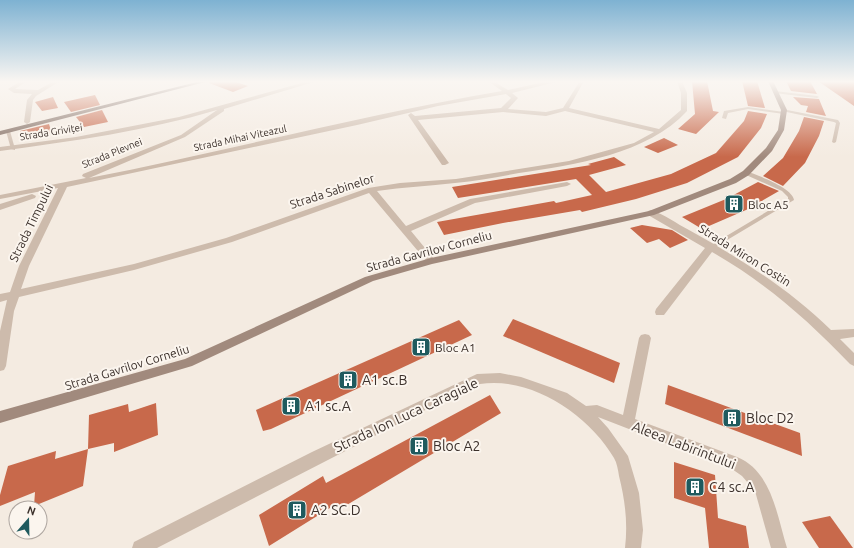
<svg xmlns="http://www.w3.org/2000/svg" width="854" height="548" viewBox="0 0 854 548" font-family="Ubuntu,sans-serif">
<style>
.building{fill:#c8694b}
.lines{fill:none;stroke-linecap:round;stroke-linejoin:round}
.lane{fill:#cdbbac;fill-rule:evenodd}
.street{fill:#cdbbac;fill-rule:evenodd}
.secondary{fill:#a18a7d;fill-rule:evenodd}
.primary{fill:#7d675c;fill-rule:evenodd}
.labels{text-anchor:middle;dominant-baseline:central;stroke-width:4;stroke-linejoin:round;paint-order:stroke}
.far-street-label{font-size:10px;fill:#3b302b;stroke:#fbf5ee}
.street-label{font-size:12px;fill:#3b302b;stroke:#fbf5ee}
.poi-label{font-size:12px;fill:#3b302b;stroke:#fbf5ee;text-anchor:start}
.near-poi-label{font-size:14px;fill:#3b302b;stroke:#fbf5ee;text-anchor:start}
.near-street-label{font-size:14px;fill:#3b302b;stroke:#fbf5ee}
</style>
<rect width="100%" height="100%" fill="#f4ebe1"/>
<!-- building -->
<g class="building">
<polygon points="210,81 233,81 248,86 233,92 209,83"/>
<polygon points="692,81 707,81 713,111 719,112 696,134 678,129 695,114"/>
<polygon points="742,81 757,81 765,108 748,106"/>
<polygon points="786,81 810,81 817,94 791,91"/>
<polygon points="818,81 854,82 854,106"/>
<polygon points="95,95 100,105 71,112 64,102"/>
<polygon points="53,97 58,108 42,111 35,102"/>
<polygon points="793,97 819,99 826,116 806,112 808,106 801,105"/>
<polygon points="102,110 108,122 84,127 76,117"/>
<polygon points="748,111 767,114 761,128 738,157 687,183 636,199 582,212 580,210 503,223 444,235 437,222 554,201 556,203 592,195 576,179 458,198 452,187 591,165 588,164 614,157 626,165 589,175 606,192 671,174 716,153 744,121"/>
<polygon points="804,117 824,121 819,136 805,163 783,186 763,176 783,158 799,131"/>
<polygon points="49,124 52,134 23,141 20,131"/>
<polygon points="664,138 678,145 658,153 644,147"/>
<polygon points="758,182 779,191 746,210 702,229 682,217 726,199"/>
<polygon points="642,225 672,230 688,240 670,248 659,239 647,243 630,228"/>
<polygon points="513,319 620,363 614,383 503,336"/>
<polygon points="459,320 472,335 271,429 263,431 256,410"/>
<polygon points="668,385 800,433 802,456 665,404"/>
<polygon points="490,395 501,413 340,509 338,503 269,546 259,515 323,476 326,483"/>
<polygon points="156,403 158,435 114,452 114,443 88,449 89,415 128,404 129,412"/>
<polygon points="88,449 83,486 34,506 35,492 0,506 0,495 8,466 56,451 55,459"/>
<polygon points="674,462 715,475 718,518 746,526 749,548 709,548 705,508 674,498"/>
<polygon points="830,516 853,548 819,548 802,522"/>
</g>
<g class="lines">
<!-- lane -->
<g class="lane">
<polygon points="775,91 817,96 819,97 817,98 774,93 773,92"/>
<polygon points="748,107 784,112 786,113 784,114 748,109 728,113 726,119 722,118 724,111"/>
<polygon points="782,109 838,120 840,123 836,142 834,143 832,142 836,123 834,122 782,111"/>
<polygon points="6,130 10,131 15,149 15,150 11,149 6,131"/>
<path d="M 746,171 C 757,175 793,188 794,200 L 712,249 L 708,249 L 707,248 L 708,247 L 788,199 L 788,197 L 782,191 L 744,174 L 744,172 Z"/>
</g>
<!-- street -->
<g class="street">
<polygon points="21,81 27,81 15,89 38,90 54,81 60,81 36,96 33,100 30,122 27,124 24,122 27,100 32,94 14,93 8,89"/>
<path d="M 309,81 L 317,81 L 224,109 L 224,111 L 185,137 L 89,178 C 227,151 363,115 502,91 L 488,81 L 493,81 L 508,90 L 549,81 L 556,81 L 556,82 L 512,93 L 518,98 L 508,109 L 546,112 L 563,108 L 580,81 L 584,81 L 569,108 L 659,129 L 681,110 L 681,93 L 677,81 L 682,81 L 687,93 L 687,111 C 648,154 574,165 519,173 C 498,177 477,181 455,183 C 429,186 403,187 377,191 L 406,226 L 470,199 L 567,182 L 571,184 L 567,186 L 475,203 L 411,231 L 434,259 L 436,261 L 434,263 L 428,263 L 369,193 L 232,242 L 134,270 L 19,297 L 14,311 L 6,366 L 4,370 L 0,371 L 0,331 L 7,300 L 0,302 L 0,294 L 10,292 L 19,266 L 58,188 L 0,199 L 0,195 L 86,178 L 82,176 L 83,174 L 181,135 L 217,110 C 146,131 73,141 0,151 L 0,147 L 76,137 L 179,117 ZM 506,94 L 511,98 L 501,108 L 415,116 L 411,113 L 408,115 L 442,165 L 445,165 L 449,163 L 418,120 L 503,112 L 546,116 L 565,111 L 654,132 L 634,143 L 569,161 L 456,179 L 400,183 L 368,188 L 226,238 L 134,264 L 21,289 L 29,266 L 67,187 L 357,125 L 438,106 Z"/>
<polygon points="32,194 36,196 35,198 0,210 0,204"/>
<path d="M 651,210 C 664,214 677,224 689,230 C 741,259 789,289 831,330 L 854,329 L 854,337 L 840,339 L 854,353 L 854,366 L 850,364 C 807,319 766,283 712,252 L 664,315 L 656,315 L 655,312 L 656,309 L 705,248 L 648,215 L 647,213 L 648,211 Z"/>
<path d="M 645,334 L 649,335 L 651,338 L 635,419 L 737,457 C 772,471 777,516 787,548 L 771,548 L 755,491 L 742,476 L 732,469 L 598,417 L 608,428 L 628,456 L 639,493 L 643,530 L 641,548 L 625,548 C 628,523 625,500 619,476 C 618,470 617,463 614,458 C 589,415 531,376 480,384 C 468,386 444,400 433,406 L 157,548 L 132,548 L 134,542 L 312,452 L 477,374 L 500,373 L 521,377 L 567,393 L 586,406 L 597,405 L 623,415 L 639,338 L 641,335 Z"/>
</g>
<!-- secondary -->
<polygon class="secondary" points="768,81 773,81 787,110 784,130 772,151 749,175 736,183 654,215 432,264 373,281 192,366 0,423 0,411 185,359 365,277 431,258 649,211 730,179 743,171 766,148 778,130 781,110"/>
<!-- primary -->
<polygon class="primary" points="201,81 209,81 0,135 0,131"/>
</g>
<!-- sky -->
<linearGradient id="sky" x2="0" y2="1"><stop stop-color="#7eb2d2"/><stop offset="0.52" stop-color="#faf6f2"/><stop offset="1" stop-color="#faf6f2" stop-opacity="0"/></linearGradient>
<rect width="854" height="157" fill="url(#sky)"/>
<!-- icons -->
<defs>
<g id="building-square" transform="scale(1)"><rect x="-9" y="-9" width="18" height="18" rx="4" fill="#1f5a5e" stroke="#fbf5ee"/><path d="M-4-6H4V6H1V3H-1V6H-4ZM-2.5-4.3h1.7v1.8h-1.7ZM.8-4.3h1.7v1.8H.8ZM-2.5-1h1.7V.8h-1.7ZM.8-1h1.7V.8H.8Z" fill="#fff"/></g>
</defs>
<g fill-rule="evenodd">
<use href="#building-square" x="734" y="204"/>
<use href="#building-square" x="421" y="347"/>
<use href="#building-square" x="348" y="380"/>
<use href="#building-square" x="291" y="406"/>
<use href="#building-square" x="732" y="418"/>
<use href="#building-square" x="419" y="446"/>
<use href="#building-square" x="695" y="487"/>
<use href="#building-square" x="297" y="510"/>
</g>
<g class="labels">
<!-- far-street labels -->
<g class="far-street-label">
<text transform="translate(51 132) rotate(-9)">Strada Griviței</text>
<text transform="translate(240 138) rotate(-12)">Strada Mihai Viteazul</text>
<text transform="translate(112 153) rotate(-22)">Strada Plevnei</text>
</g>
<!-- street labels -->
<g class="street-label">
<text transform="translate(332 191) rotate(-18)">Strada Sabinelor</text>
<text transform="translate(31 223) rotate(-64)">Strada Timpului</text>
<text transform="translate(429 251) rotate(-15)">Strada Gavrilov Corneliu</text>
<text transform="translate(745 255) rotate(32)">Strada Miron Costin</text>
<text transform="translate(127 367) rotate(-17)">Strada Gavrilov Corneliu</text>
</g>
<!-- poi labels -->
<g class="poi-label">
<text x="748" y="204">Bloc A5</text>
<text x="435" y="347">Bloc A1</text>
</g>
<!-- near-poi labels -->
<g class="near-poi-label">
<text x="362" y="380">A1 sc.B</text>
<text x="305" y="406">A1 sc.A</text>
<text x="746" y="418">Bloc D2</text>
<text x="433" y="446">Bloc A2</text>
<text x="709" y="487">C4 sc.A</text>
<text x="311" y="510">A2 SC.D</text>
</g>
<!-- near-street labels -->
<g class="near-street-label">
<text transform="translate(406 415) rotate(-25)">Strada Ion Luca Caragiale</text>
<text transform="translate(684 445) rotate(21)">Aleea Labirintului</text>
</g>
</g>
<!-- north arrow -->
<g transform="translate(28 520) rotate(20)"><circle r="19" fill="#fbf5ee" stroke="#aea6a0"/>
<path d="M0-3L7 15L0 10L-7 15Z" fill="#1f5a5e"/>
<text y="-6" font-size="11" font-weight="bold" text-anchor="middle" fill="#3b302b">N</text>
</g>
</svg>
